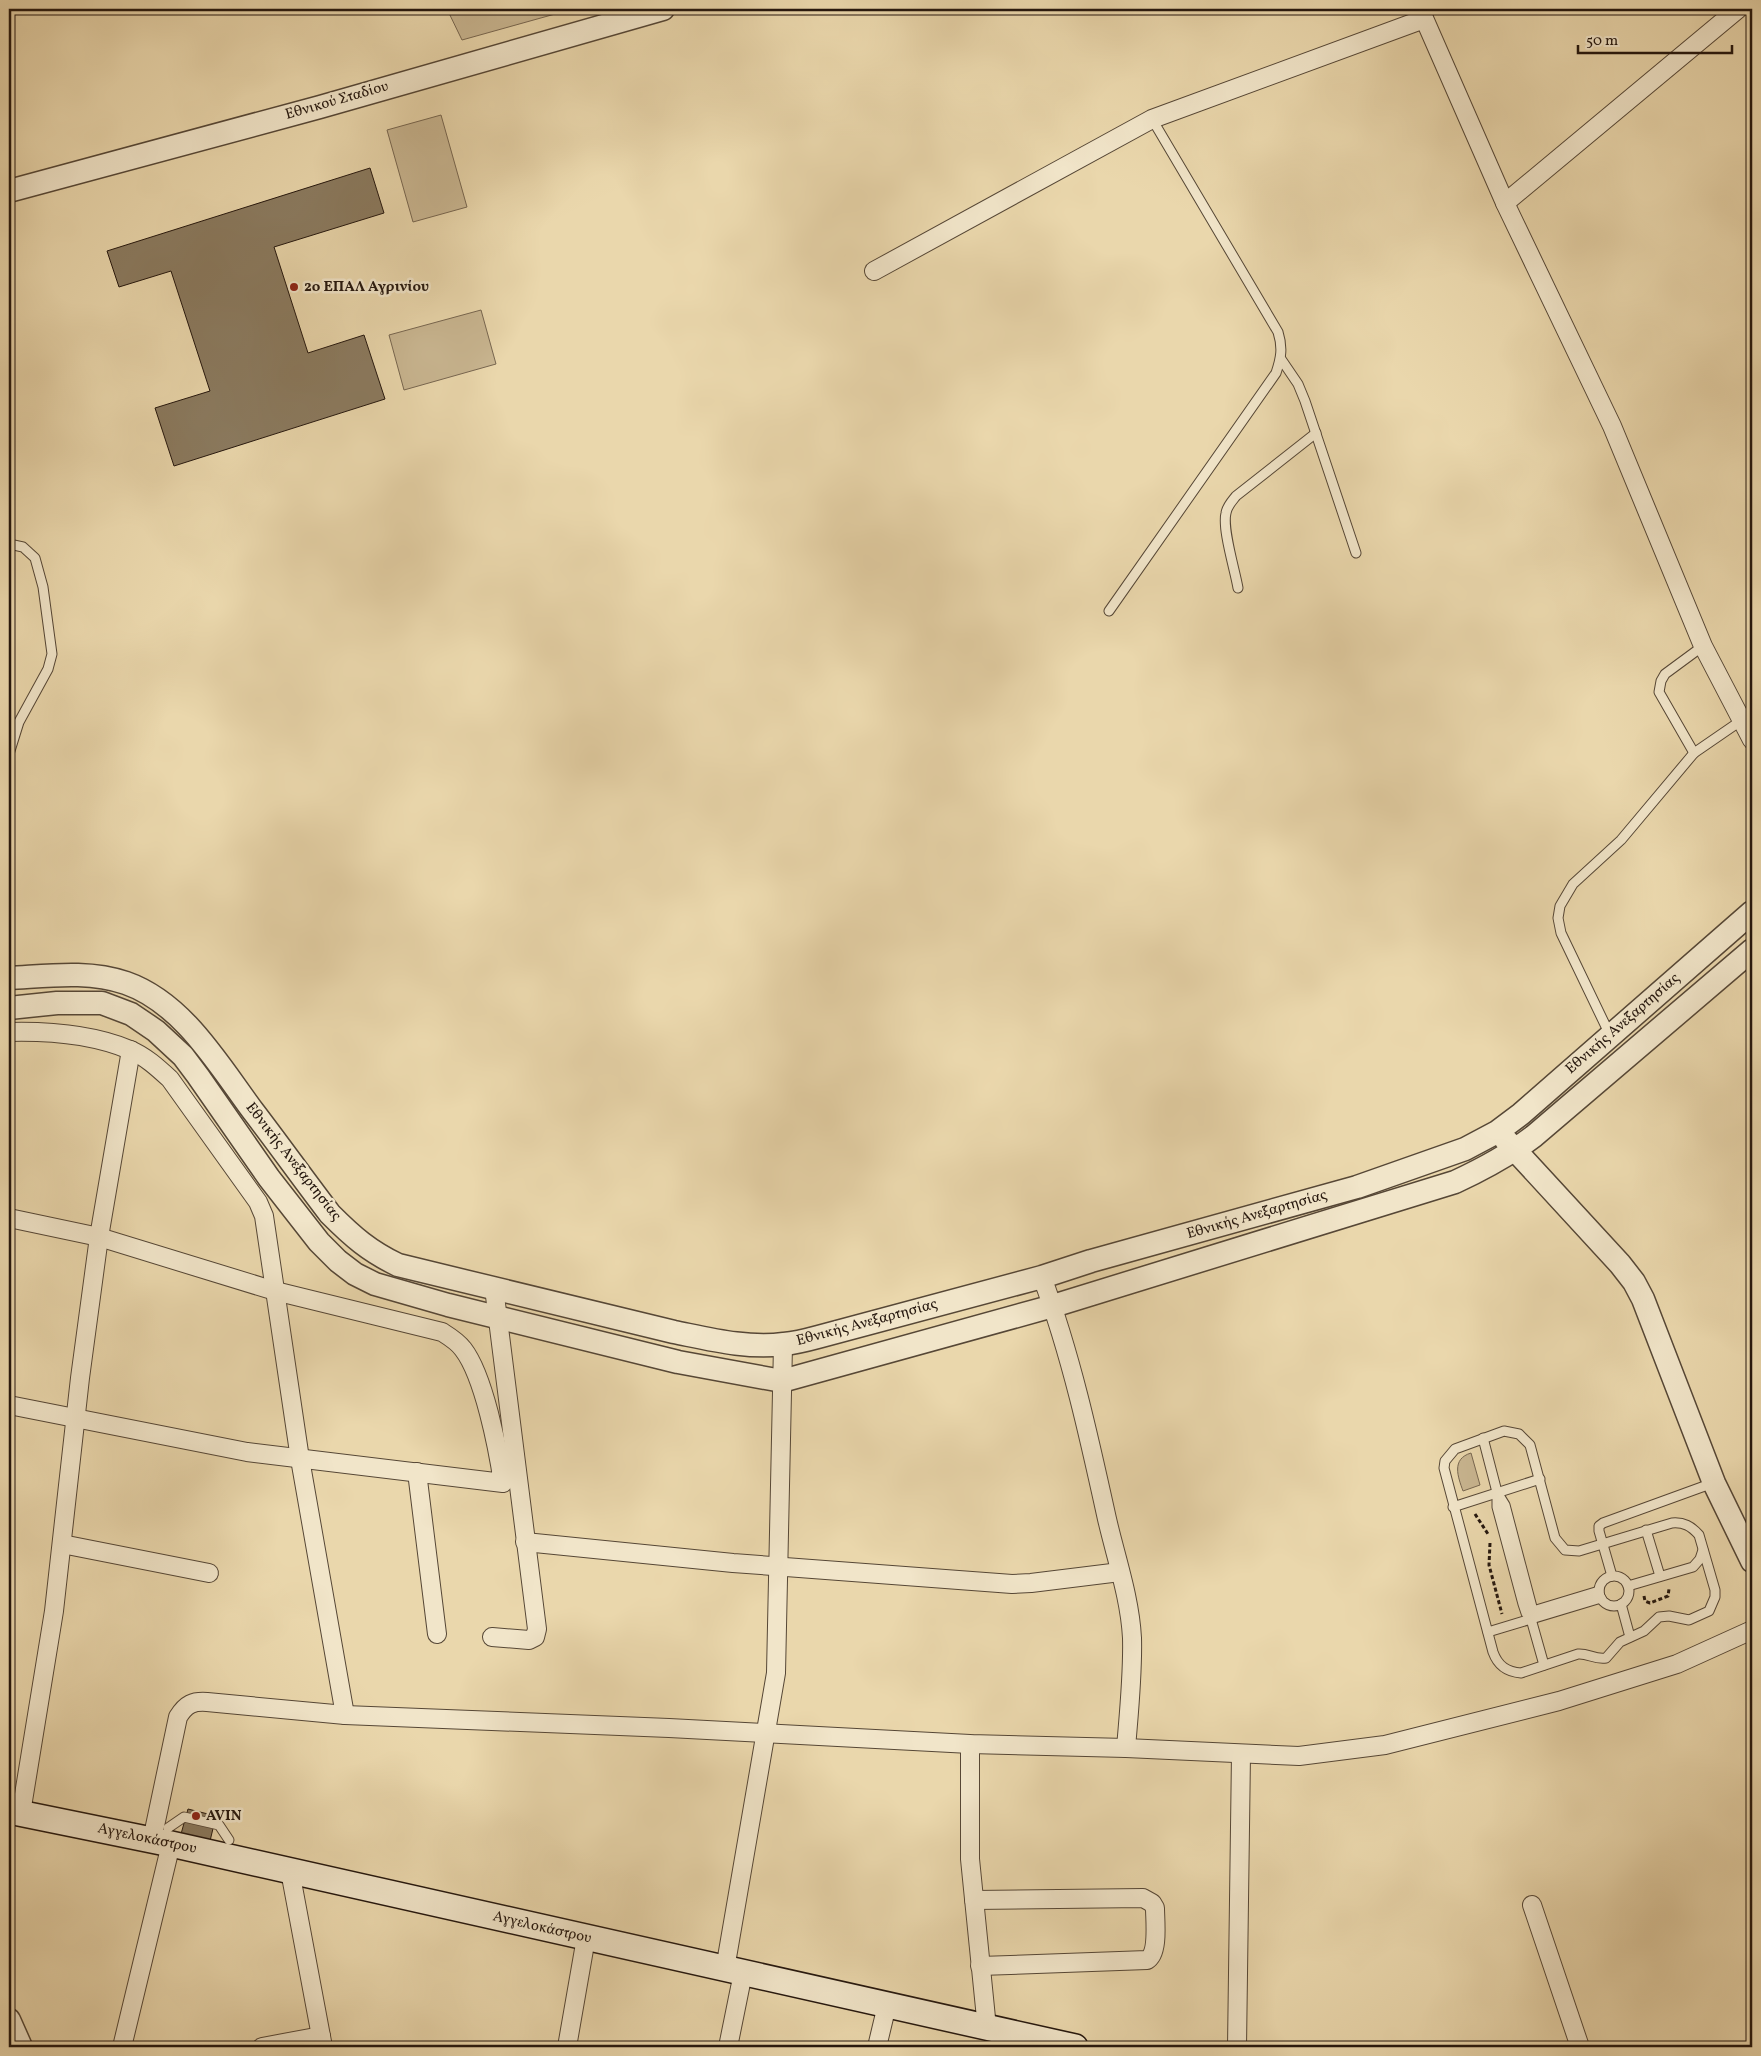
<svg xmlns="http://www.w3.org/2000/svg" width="1761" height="2056" viewBox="0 0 1761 2056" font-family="Vollkorn,serif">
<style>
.green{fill:#c9b691;stroke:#776650}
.building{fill:#8b7b60;stroke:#25170e}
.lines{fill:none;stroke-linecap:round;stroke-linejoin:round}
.service-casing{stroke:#564736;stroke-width:11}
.minor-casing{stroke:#564736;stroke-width:20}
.tertiary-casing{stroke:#564736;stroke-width:25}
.secondary-casing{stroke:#25170e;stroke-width:28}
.path{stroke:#25170e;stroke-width:3;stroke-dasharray:4 2.5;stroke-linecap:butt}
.service{stroke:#f1e5c9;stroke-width:9}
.minor{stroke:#f1e5c9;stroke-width:18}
.tertiary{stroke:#f1e5c9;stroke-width:22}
.secondary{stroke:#f1e5c9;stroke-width:25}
.poi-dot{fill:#8f2418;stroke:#f1e5c9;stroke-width:2}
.labels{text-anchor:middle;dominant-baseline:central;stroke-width:5;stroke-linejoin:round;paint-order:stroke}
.street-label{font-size:15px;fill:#25170e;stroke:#f1e5c9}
.poi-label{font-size:15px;font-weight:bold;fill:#25170e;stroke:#f1e5c9;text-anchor:start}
</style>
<rect width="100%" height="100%" fill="#ead7ac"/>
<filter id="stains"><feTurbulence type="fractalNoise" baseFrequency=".004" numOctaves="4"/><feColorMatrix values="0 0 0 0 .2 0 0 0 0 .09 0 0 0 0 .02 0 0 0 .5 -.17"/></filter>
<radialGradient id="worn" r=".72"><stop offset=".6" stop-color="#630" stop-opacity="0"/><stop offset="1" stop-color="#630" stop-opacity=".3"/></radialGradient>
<!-- green -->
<g class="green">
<polygon points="447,9 573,9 462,40"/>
<polygon points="441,115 467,207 413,222 387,130"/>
<polygon points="481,310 496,364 404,390 389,335"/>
<path d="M 1471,1453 L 1480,1485 L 1463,1491 C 1458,1477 1451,1459 1471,1453 Z"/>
</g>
<!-- building -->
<g class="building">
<polygon points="370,168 384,213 274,247 308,353 364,335 385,399 174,466 155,408 210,391 171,271 119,287 107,251"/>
<polygon points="188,1809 216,1816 210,1841 181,1834"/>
</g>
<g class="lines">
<!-- service casing -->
<g class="service-casing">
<g id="service">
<polyline points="1281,359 1298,384 1305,401 1356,553"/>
<polyline points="9,544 23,547 35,558 43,587 52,654 48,669 19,722 9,754"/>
<path d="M 1238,588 C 1235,570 1222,529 1226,513 C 1227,506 1232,501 1236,496 L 1316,433"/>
<path d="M 1109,611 L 1276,373 C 1281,358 1283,348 1278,332 L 1152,119"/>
<polyline points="1703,646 1665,674 1661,681 1659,692 1694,753 1742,720"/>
<polyline points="1610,1035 1561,933 1558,918 1560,906 1573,884 1621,840 1694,753"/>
<path d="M 1504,1431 L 1519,1434 L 1530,1445 L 1555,1538 L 1565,1550 L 1579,1551 L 1672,1523 C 1684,1522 1691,1526 1699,1535 L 1715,1590 L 1715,1597 L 1709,1611 L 1689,1620 L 1669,1616 L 1659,1617 L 1644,1631 L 1620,1642 L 1606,1658 C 1595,1660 1588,1653 1578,1654 L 1521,1673 C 1507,1672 1498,1666 1493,1652 L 1444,1468 L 1445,1461 L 1455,1449 Z"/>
<polyline points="1483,1438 1497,1492 1505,1505 1533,1611 1531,1619"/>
<polyline points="1497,1493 1497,1507 1523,1604 1526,1613 1531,1619 1544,1665"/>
<polyline points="1453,1507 1540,1479"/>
<polyline points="1646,1530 1660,1576"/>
<polyline points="1612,1576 1599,1531 1599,1526 1603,1523 1713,1483"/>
<circle cx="1614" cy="1591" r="15"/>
<polyline points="1628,1586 1693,1567 1700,1559 1703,1550"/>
<polyline points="1621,1604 1630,1637"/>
<polyline points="1533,1611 1599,1591"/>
<polyline points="1488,1632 1601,1598"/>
<polyline points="168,1828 184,1817 219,1825 229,1840"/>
</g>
</g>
<!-- minor casing -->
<g class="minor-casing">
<g id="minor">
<polyline points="1420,9 1505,203 1612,426 1703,646 1752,740"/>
<polyline points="1505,203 1738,9"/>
<polyline points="874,271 1152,119 1424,19"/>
<path d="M 9,1032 C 49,1031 92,1034 130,1050 C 145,1056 158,1068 170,1079 L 258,1202 L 264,1216 L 300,1459 L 345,1715"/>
<path d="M 9,1218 L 99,1237 L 275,1291 L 442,1332 C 450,1337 457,1341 463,1349 C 484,1376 498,1449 503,1483 L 247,1452 L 9,1405"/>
<path d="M 1042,1277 C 1071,1355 1089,1437 1107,1519 C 1116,1558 1130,1598 1132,1638 C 1133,1674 1129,1711 1126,1748"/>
<polyline points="417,1472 437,1634"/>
<polyline points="525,1542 733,1563 1012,1584 1031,1583 1120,1572"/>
<polyline points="62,1544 209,1573"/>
<polyline points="492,1637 529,1640 535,1637 537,1629 494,1288"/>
<polyline points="970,1744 970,1859 987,2028"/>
<polyline points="21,1813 54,1611 80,1378 99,1237 131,1050"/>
<path d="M 152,1840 L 178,1717 C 186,1704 193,1701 207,1702 L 345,1715 L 669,1728 L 970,1744 L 1126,1748 L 1299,1756 L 1385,1745 L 1559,1701 L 1677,1664 L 1752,1630"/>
<polyline points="290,1871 323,2047"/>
<path d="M 974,1900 L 1143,1898 L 1152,1903 L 1155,1908 C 1155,1921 1159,1953 1147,1960 L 980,1966"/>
<polyline points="1532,1905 1580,2047"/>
<polyline points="725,1969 776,1673 783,1345"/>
<polyline points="122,2047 171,1844"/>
<polyline points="262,2047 321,2036"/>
<polyline points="567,2047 586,1938"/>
<polyline points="728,2047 743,1973"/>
<polyline points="877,2047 887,2005"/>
<polyline points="1237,2047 1241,1754"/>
</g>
</g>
<!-- tertiary casing -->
<g class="tertiary-casing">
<g id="tertiary">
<polyline points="9,191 320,107 663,9"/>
<path d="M 9,978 C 48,976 88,970 126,983 C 183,1003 218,1064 253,1111 C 279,1145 304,1180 330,1214 C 353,1237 369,1251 398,1265 L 674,1332 C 709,1339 748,1349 784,1344 C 795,1343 807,1340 818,1337 L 1042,1277 L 1091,1261 L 1357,1187 L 1465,1149 L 1497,1132 L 1521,1114 L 1752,912"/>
<path d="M 9,1008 L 57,1003 L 102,1003 L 131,1014 L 156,1031 L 183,1056 L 198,1076 L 269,1178 L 319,1242 L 338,1261 L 355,1274 L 375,1284 L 448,1305 L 678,1362 L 782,1381 L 1053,1306 L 1455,1182 C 1483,1169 1509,1155 1534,1136 L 1752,950"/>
<polyline points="1505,1139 1620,1264 1634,1282 1643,1299 1714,1483 1752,1561"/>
<polyline points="9,2020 21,2047"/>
</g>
</g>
<!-- secondary casing -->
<g class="secondary-casing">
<polyline id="secondary" points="9,1811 171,1844 1075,2047"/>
</g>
<!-- path -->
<g class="path">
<polyline points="1475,1514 1488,1534"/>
<polyline points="1490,1543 1489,1565 1502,1614"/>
<polyline points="1644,1596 1645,1601 1650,1603 1668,1596 1669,1589"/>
</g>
<!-- service -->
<use href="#service" class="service"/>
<!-- minor -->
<use href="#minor" class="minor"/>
<!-- tertiary -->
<use href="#tertiary" class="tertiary"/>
<!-- secondary -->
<use href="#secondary" class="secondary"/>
</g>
<!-- markers -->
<g class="poi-dot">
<circle cx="294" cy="287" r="5"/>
<circle cx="196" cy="1816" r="5"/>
</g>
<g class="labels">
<!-- street labels -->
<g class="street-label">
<text transform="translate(337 101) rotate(-16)">Εθνικού Σταδίου</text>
<text transform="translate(1623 1024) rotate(-41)">Εθνικής Ανεξαρτησίας</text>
<text transform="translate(293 1162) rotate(52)">Εθνικής Ανεξαρτησίας</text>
<text transform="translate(1257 1215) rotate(-16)">Εθνικής Ανεξαρτησίας</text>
<text transform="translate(867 1323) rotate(-15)">Εθνικής Ανεξαρτησίας</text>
<text transform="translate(147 1839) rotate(12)">Αγγελοκάστρου</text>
<text transform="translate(542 1928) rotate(13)">Αγγελοκάστρου</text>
</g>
<!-- poi labels -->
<g class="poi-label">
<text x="304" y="287">2ο ΕΠΑΛ Αγρινίου</text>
<text x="206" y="1816">AVIN</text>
</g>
</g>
<!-- margin -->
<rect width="1761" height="2056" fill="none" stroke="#ead7ac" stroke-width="30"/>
<rect x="10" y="10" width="1741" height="2036" fill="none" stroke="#25170e" stroke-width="2.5"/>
<rect x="15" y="15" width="1731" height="2026" fill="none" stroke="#25170e"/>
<!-- scale -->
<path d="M1578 45v8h154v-8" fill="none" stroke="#25170e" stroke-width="2.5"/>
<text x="1586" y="45" font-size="15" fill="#25170e" stroke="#f1e5c9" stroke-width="4" paint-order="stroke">50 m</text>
<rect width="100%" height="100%" filter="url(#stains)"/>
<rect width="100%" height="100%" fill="url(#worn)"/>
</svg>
